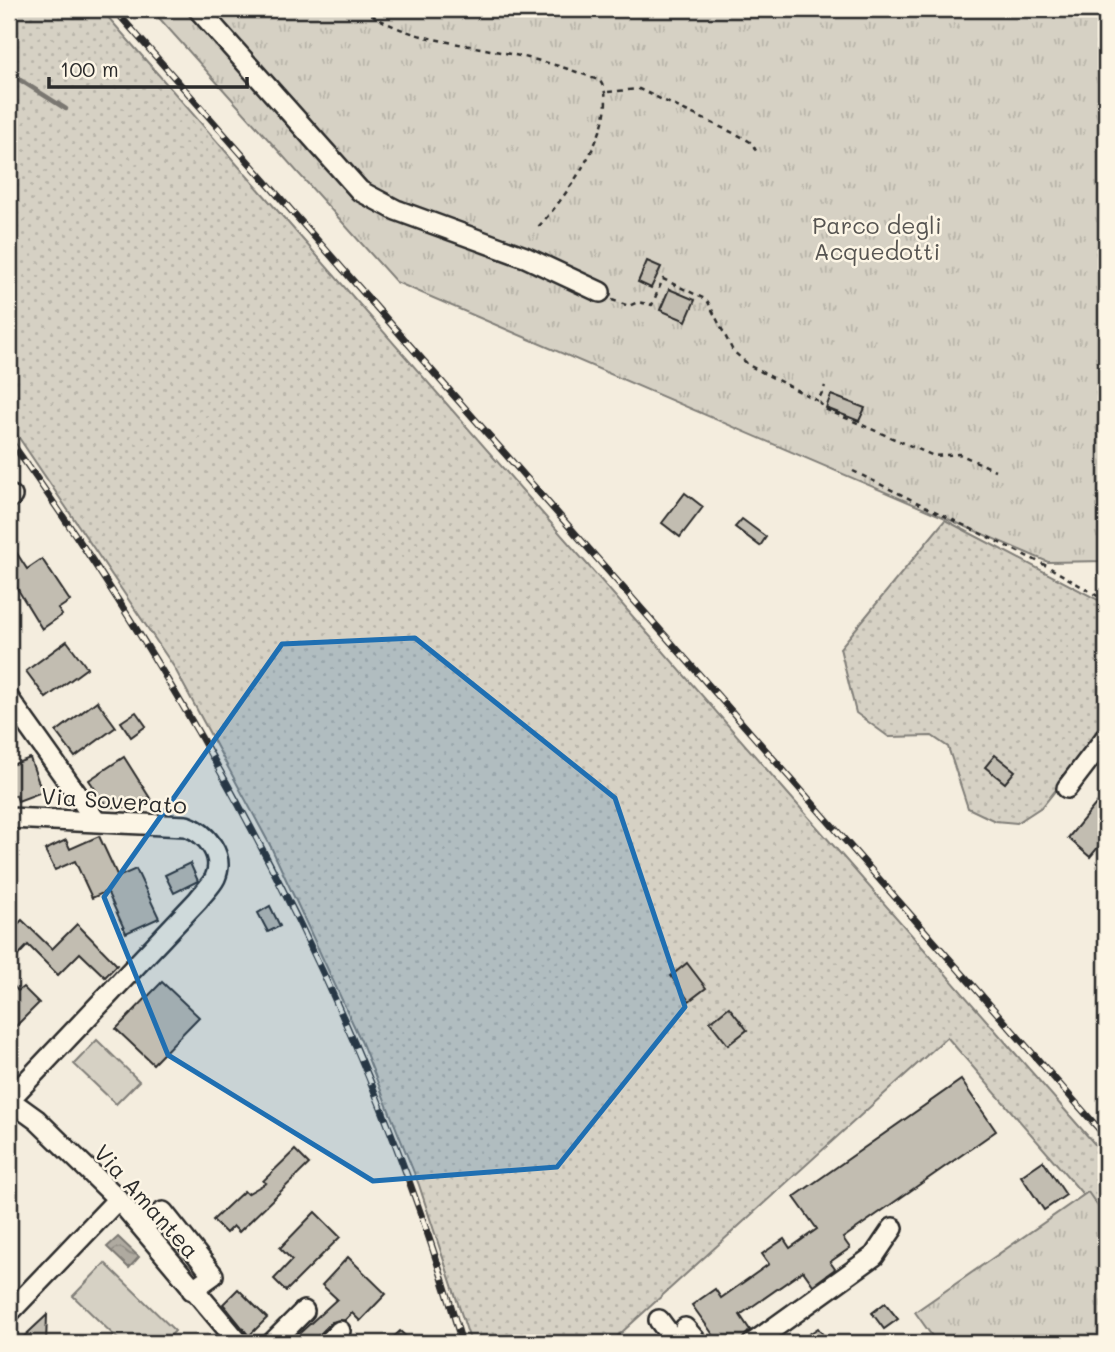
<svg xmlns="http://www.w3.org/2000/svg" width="1115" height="1352" viewBox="0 0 1115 1352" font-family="Mali,sans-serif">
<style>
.grass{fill:url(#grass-dots);stroke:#807e78;stroke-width:2}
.park{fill:url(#park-tufts);stroke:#807e78;stroke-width:2}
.pitch{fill:#d6d1c4;stroke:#807e78;stroke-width:2}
.water{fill:url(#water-waves);stroke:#7a7771;stroke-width:2}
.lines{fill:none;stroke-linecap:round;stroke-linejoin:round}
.stream{stroke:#7a7771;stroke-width:4.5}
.building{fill:#c2bdb1;stroke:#2b2b2b;stroke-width:2}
.minor-casing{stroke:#2b2b2b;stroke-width:24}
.path{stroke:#2b2b2b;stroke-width:2.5;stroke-dasharray:5 5;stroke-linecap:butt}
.minor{stroke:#fcf5e5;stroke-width:19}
.rail-casing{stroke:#2b2b2b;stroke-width:7}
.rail{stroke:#fcf5e5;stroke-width:4.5;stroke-dasharray:13;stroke-linecap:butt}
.marked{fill:#1f6fb2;fill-opacity:0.2;stroke:#1f6fb2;stroke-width:5;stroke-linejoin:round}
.labels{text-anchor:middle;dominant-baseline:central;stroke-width:5;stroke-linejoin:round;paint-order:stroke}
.park-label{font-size:23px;fill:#565451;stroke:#fcf5e5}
.street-label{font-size:23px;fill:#2b2b2b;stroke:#fcf5e5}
</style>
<defs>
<pattern id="grass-dots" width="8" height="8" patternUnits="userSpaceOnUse" patternTransform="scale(1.75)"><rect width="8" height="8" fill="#d6d1c4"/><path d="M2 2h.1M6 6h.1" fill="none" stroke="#b8b4a9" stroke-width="1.8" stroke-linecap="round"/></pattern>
<pattern id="park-tufts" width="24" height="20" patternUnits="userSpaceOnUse" patternTransform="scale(1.75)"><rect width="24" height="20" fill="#d6d1c4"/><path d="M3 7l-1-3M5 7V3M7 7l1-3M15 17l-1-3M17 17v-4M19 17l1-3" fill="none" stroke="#b8b4a9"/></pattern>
<pattern id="water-waves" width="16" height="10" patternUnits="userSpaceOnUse" patternTransform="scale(1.75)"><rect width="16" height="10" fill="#afaaa0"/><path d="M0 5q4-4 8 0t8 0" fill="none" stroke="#8f8b83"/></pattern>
</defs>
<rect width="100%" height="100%" fill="#f4edde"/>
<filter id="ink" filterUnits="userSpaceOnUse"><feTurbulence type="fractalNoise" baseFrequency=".0143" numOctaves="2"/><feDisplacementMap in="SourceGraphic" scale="14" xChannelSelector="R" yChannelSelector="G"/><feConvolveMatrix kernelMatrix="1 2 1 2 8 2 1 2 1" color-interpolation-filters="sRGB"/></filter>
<g filter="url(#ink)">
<!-- grass -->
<g class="grass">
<polygon points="9,9 101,9 1106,1157 1106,1221 947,1037 610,1343 471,1343 419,1185 361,1041 271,847 174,667 9,423"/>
<polygon points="945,520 1106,604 1106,727 1043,806 1017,823 995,821 968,808 948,747 932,736 889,737 856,713 840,648"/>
</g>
<!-- park -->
<g class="park">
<polygon points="151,9 1106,9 1106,561 1048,562 396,282"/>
<polygon points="1088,1192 1106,1218 1106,1339 1100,1343 937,1343 915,1312"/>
</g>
<!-- pitch -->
<g class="pitch">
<polygon points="97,1040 139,1081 116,1104 74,1064"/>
<polygon points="105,1263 175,1331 164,1343 122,1343 73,1296"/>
</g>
<!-- water -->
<polygon class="water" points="118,1237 139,1257 129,1268 107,1247"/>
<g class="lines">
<!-- stream -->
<polyline class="stream" points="9,73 66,109"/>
</g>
<!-- building -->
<g class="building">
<polygon points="647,261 661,267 651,288 638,282"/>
<polygon points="669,289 695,300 686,321 660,310"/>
<polygon points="831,395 865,408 859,421 826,408"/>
<polygon points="685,493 703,507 680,537 662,523"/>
<polygon points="742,519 766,537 760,546 735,527"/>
<polygon points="9,541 27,569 42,559 70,601 58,609 62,615 42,629 9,575"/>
<polygon points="67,641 87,668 46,698 26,671"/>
<polygon points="97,701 116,727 75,757 56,732"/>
<polygon points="136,712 146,726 131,737 121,722"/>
<polygon points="995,755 1015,771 1005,783 985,767"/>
<polygon points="124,757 153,803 146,807 107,807 89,780"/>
<polygon points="30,758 42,792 18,801 16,795 9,798 9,766"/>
<polygon points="1100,799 1106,805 1106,838 1090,857 1068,838"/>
<polygon points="99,836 118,877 136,869 159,918 126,933 107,891 92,898 75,861 55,870 45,850 66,840 70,849"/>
<polygon points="190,863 198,881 174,893 165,875"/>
<polygon points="270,906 280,926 268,932 258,913"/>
<polygon points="22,920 52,949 77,924 117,965 105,977 80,953 58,975 28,945 9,965 9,933"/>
<polygon points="687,963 706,988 689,1001 671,976"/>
<polygon points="9,981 18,991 23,987 39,1003 9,1033"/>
<polygon points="162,982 199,1017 153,1064 116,1029"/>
<polygon points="729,1007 747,1030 728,1045 710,1022"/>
<polygon points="961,1080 996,1131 843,1238 850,1248 830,1262 835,1269 813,1285 803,1271 740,1315 750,1330 741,1341 719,1343 692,1305 715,1289 721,1298 769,1264 762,1254 784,1239 790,1248 817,1229 794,1197"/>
<polygon points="295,1150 309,1164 239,1232 233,1226 226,1233 213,1220 244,1191 247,1194 266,1183 263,1181"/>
<polygon points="1043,1161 1066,1195 1044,1210 1021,1176"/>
<polygon points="315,1212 340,1237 286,1291 274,1279 292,1260 280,1248"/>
<polygon points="348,1257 386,1294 360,1321 352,1313 345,1320 332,1322 319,1335 316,1343 289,1343 337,1299 322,1285"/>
<polygon points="238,1289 267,1318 249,1336 223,1304"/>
<polygon points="885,1303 898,1319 884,1329 872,1313"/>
<polygon points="47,1315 46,1343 17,1343"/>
<polygon points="818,1328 829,1343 796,1343"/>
<polygon points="400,1331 413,1343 387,1343"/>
</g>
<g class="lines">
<!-- minor casing -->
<g class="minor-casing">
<g id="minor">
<polyline points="198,9 360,191 396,210 525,257 600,292"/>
<polyline points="9,498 12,496"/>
<polyline points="9,699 96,821"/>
<polyline points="1067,788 1106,737"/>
<path d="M 9,818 L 186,826 C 207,833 225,856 215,878 C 211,886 203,893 198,900 L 9,1100"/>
<polyline points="9,1105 19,1107 37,1120 118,1199 239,1343"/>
<polyline points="142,1226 163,1212 213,1275 192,1290"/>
<polyline points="9,1313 118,1199"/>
<polyline points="659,1320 676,1343"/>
<polyline points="685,1328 698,1343"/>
<polyline points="272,1343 304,1311"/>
<polyline points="328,1343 340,1331"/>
<polyline points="753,1343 874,1256 893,1228"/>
</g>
</g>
<!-- path -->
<g class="path">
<path d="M 363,9 C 405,38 442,40 490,50 C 528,57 565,66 600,81 C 625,117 564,200 538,227"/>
<polyline points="608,92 639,89 742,137 752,143 757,153"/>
<polyline points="612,300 629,306 638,302 652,305 663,279 707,300 733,351 750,366 818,401 825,386"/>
<polyline points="819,402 825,409 934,456 959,454 995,470"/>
<polyline points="853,471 1047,566 1106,601"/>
</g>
<!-- minor -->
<use href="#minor" class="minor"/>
<!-- rail casing -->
<g class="rail-casing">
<g id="rail">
<polyline points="114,9 1106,1137"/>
<path d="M 9,439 C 205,713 368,1018 462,1343"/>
</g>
</g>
<!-- rail -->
<use href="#rail" class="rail"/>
</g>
</g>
<!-- marked area -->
<path class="marked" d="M 415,638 L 615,798 L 685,1007 L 557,1167 L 373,1181 L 168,1055 L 104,897 L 282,644 Z"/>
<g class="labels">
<!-- park labels -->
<g class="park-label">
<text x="877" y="225">Parco degli<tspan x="877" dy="26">Acquedotti</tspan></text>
</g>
<!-- street labels -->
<g class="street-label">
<text transform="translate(114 800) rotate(4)">Via Soverato</text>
<text transform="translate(147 1201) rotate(48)">Via Amantea</text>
</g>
</g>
<!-- margin -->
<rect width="1115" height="1352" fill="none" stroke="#fcf5e5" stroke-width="35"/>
<rect x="18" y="18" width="1080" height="1317" fill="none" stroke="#2b2b2b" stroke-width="2.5" filter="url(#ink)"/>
<!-- scale -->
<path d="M49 77v10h198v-10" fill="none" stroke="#2b2b2b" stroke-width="3.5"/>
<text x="60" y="77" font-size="21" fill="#2b2b2b" stroke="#fcf5e5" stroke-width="5" paint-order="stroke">100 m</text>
</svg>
